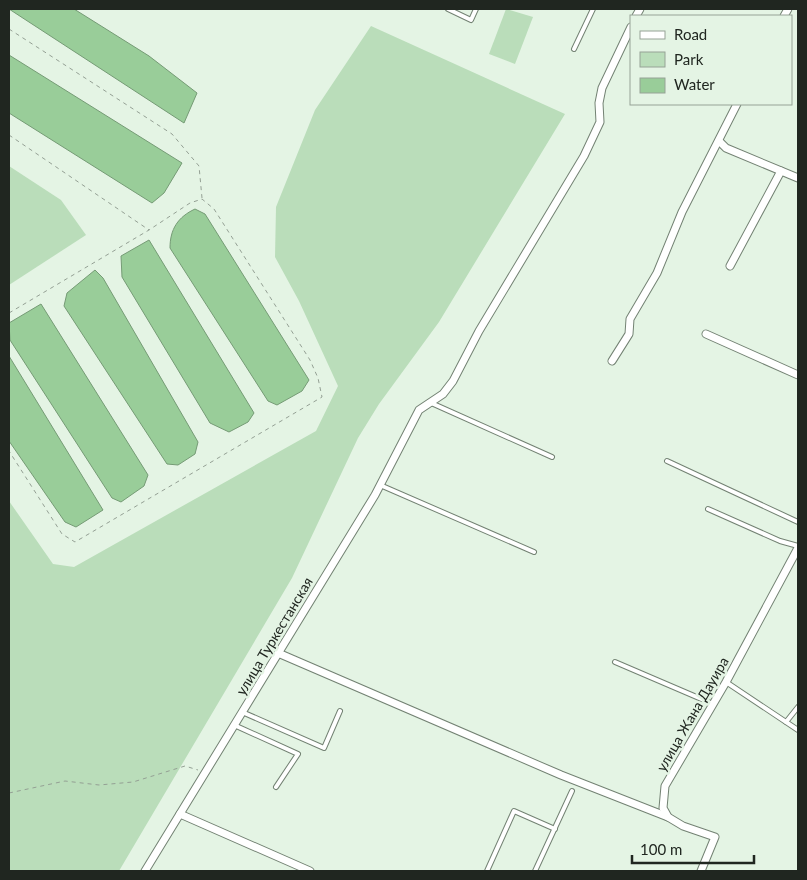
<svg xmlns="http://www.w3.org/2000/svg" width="807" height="880" viewBox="0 0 807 880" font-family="Lato,sans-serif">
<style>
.green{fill:#baddba}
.water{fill:#99cd99;stroke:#759b75}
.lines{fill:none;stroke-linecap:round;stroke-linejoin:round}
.lane-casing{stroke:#738273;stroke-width:6}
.street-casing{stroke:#738273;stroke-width:9}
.path{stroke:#94a094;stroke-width:1;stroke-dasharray:4 4;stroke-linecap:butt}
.lane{stroke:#fff;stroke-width:4}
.street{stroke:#fff;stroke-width:7}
.labels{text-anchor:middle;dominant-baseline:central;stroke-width:5;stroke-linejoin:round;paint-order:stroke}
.street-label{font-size:14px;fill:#202620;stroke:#e4f4e4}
</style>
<rect width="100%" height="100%" fill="#e4f4e4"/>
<!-- green -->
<g class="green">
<polygon points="506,9 533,17 515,64 489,54"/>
<polygon points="371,26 565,114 439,322 379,404 358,438 292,578 119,871 9,871 9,501 53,564 74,567 316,431 338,386 299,301 275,257 276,207 315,110"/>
<polygon points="9,166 61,200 86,235 9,285"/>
</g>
<!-- water -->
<g class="water">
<polygon points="9,9 74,9 149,56 197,93 184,123"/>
<polygon points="9,55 182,163 164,193 152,203 9,113"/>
<path d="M 195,209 L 205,214 L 309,380 L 302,391 L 277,405 L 268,401 L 170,248 C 170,229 178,217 195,209 Z"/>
<polygon points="149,240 254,413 248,422 229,432 210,423 122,277 121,256"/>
<polygon points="95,270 103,278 198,442 195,454 178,465 167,464 64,306 67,293"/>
<polygon points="41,304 148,475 144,486 121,502 112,498 10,340 9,323"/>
<polygon points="9,356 103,510 76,527 65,522 9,441"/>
</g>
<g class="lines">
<!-- lane casing -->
<g class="lane-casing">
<g id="lane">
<polyline points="448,9 471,20 476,9"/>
<polyline points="574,49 593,9"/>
<polyline points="429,402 552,457"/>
<polyline points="667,461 798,522"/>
<polyline points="380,485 534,552"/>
<polyline points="708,509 780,541 798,546"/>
<polyline points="615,662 713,704"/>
<polyline points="726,682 798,730"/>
<polyline points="242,712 324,748 340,711"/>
<polyline points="786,722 798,707"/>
<polyline points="234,725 298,754 276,787"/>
<polyline points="487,871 514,811 555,829"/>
<polyline points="535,871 572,791"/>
</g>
</g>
<!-- street casing -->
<g class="street-casing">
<g id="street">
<polyline points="636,16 640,9"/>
<polyline points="784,16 788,9"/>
<polyline points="719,141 726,148 798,178"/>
<polyline points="730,266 781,171"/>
<polyline points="706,334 798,375"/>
<polyline points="612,361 629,334 630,319 657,273 682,212 737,104"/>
<polyline points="278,653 561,775 668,817"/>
<polyline points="180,814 310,871"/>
<polyline points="145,871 375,495 419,410 443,394 453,381 479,331 584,156 600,122 599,103 602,88 631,27"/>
<polyline points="701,871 715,837 683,826 668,817 663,808 665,786 726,682 798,548"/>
</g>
</g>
<!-- path -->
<g class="path">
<polyline points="9,29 172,134 199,166 202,198"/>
<polyline points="9,135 149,230"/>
<polyline points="9,313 149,230 190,203 202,199 214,209 310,360 318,378 322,397 75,542 62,534 9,451"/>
<polyline points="9,793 65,781 99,785 133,782 185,766 198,770"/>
</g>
<!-- lane -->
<use href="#lane" class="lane"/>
<!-- street -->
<use href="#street" class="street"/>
</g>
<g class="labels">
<!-- street labels -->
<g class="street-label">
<text transform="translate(274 636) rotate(-59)">улица Туркестанская</text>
<text transform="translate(692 714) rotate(-60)">улица Жана Дауира</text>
</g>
</g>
<!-- border -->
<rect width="807" height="880" fill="none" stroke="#202620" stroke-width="20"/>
<!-- legend -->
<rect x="630" y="15" width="162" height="90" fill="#e4f4e4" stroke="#96a296"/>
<rect x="640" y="31" width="25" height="8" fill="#ffffff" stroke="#96a296"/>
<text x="674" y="40" font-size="15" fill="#202620">Road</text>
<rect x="640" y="52" width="25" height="15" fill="#baddba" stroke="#96a296"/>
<text x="674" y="65" font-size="15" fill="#202620">Park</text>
<rect x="640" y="78" width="25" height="15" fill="#99cd99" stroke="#96a296"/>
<text x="674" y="90" font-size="15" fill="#202620">Water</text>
<!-- scale -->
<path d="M632 855v8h122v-8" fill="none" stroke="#202620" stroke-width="2.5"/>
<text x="640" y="855" font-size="15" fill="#202620" stroke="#e4f4e4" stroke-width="4" paint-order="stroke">100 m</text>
</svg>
